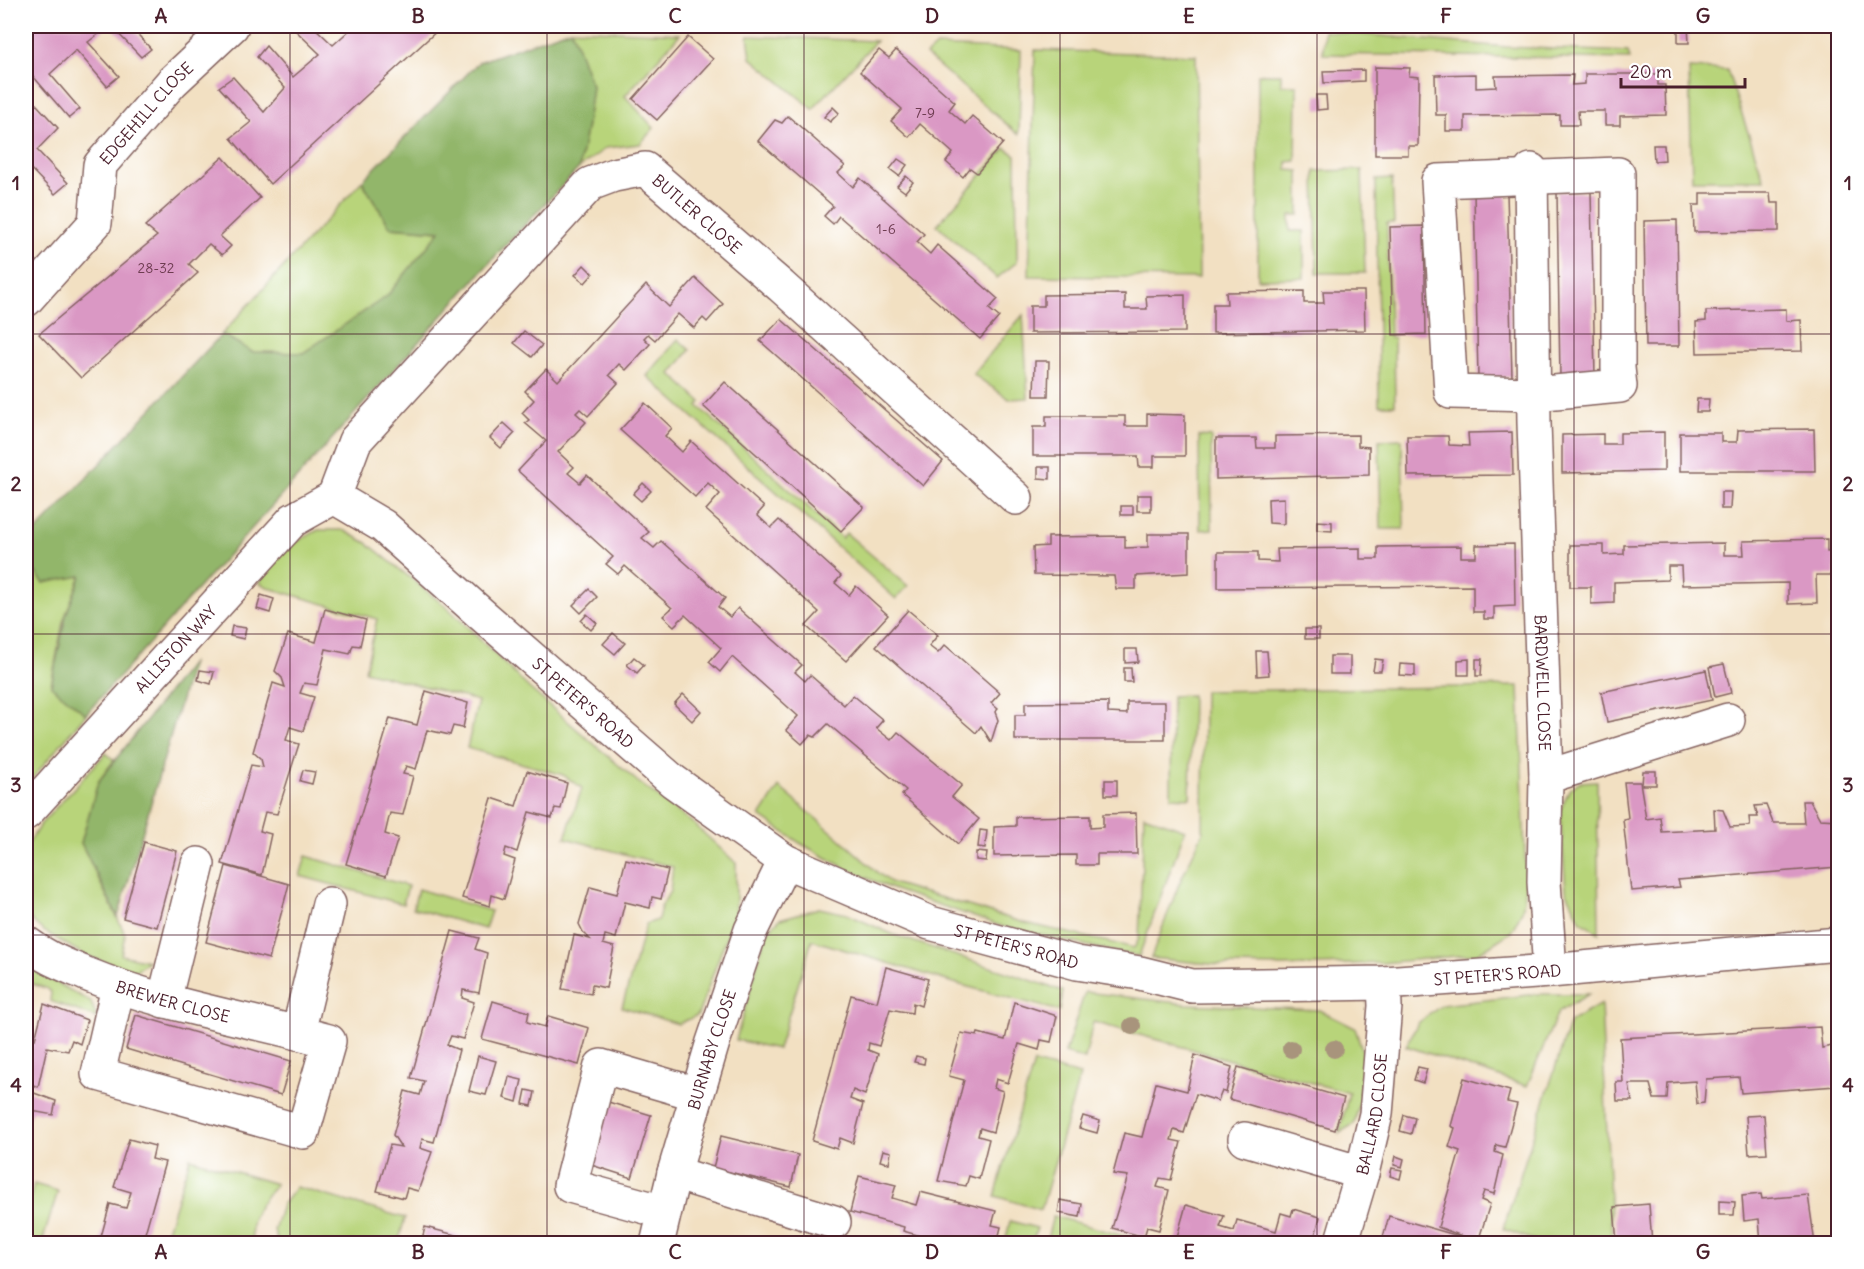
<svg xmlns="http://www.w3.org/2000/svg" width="1864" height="1269" viewBox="0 0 1864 1269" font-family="Delius,sans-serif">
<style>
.green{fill:#b8d47a;stroke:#817a52;stroke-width:1.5}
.forest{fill:#92b66a;stroke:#6e6a4a;stroke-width:1.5}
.building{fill:#da98c4}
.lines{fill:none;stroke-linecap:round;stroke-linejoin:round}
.minor-casing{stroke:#856360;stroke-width:36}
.minor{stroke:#fff;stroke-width:33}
.tree{fill:#a8947c}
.grid{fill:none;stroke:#4a1f2b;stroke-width:1.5;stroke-opacity:0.55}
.labels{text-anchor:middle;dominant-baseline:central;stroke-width:4.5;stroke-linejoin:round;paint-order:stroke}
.number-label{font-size:14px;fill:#6e3d51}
.street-label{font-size:16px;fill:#4a1f2b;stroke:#fff}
.neatline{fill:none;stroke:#4a1f2b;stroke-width:2}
.grid-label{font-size:20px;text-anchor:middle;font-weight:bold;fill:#4a1f2b}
</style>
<rect width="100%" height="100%" fill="#fff"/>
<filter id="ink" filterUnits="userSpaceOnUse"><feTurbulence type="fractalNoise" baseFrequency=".0167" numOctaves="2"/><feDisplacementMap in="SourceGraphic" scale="12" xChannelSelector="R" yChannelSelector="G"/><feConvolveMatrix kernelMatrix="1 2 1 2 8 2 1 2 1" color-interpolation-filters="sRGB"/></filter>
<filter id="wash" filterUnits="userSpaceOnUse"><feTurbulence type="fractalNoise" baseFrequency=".008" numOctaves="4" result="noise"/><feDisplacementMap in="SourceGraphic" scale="24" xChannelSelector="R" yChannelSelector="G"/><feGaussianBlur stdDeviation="1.35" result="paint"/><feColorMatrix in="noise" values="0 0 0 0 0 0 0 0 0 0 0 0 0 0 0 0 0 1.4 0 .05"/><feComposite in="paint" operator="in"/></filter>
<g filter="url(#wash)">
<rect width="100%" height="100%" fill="#f2e0c2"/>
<!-- green -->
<g class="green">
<polygon points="571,29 680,34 625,96 654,128 640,144 606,148 579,168 587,124 592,86"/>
<polygon points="1324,31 1506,47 1628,52 1630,59 1323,54"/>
<polygon points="748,36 876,41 813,109 751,58"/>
<polygon points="936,46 1021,50 1019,135 926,55"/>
<polygon points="1035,50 1196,55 1199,278 1029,276"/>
<polygon points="1689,68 1727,70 1764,180 1692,180"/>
<polygon points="1258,74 1281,74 1281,85 1297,85 1296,161 1287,162 1287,170 1299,171 1299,215 1290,215 1290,231 1304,231 1304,278 1258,279"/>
<polygon points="1005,148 1016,155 1017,262 997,278 937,225"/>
<polygon points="1362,170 1365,273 1317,273 1315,171"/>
<polygon points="1392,179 1394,223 1387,223 1390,338 1394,338 1395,405 1379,405 1376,180"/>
<polygon points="362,181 390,227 441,231 387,296 303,353 252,352 222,334"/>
<polygon points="1023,315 1028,398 1009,399 973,374"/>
<polygon points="678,339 690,350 671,374 701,402 698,406 842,538 846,533 908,586 896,599 647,376"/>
<polygon points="1199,436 1211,437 1212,529 1200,530"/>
<polygon points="1402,439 1404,529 1381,529 1379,440"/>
<polygon points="318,530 343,530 367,543 450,610 529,688 637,781 695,825 736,863 736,911 698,1015 678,1024 622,1007 646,924 658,920 661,907 670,891 673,867 565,838 582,788 563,775 467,748 478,701 365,671 377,619 272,589 259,583 283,549"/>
<polygon points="26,561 44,583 81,575 63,622 51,685 86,714 26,786"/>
<polygon points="1519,686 1526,888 1522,911 1511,932 1477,954 1382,963 1283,966 1220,965 1151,958 1179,884 1203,832 1204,691"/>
<polygon points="1192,695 1190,798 1171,797 1172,696"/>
<polygon points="106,753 114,760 98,782 81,843 125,934 121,955 148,961 135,971 86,956 42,930 26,915 26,847 40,825"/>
<polygon points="1597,781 1599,933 1580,920 1566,890 1560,811 1569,790 1579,782"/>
<polygon points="779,787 838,837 878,873 892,883 1025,923 1134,948 1139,939 1144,815 1185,830 1139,956 1120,953 1004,927 892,889 845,868 800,843 760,816"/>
<polygon points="306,856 408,886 403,904 300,876"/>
<polygon points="418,889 491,911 485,929 413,908"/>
<polygon points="819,908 847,914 894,935 1063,991 1060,1011 961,985 812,940 778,1049 736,1040 766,933 780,919"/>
<polygon points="26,963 43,975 91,1002 97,1018 50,1001 51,992 45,988 26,982"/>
<polygon points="1085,992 1186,1004 1319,1010 1355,1028 1368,1069 1354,1124 1339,1133 1349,1093 1093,1022 1085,1059 1065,1053"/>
<polygon points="1538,994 1589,994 1558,1012 1527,1086 1406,1046 1418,1023 1442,1005"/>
<polygon points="1601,1004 1612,1243 1542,1243 1503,1229 1570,1022"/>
<polygon points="1034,1063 1080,1075 1041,1210 995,1196"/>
<path d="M 190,1158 L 276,1184 C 261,1202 247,1218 253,1243 L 163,1243 Z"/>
<polygon points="34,1184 58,1191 42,1243 26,1243 26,1212"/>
<polygon points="296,1187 405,1218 398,1243 278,1243 274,1230 282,1205"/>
<polygon points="1053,1216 1148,1243 1046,1243"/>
<polygon points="1010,1221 1037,1228 1032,1243 1005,1243"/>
</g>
<!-- forest -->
<g class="forest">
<polygon points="571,29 592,86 587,124 579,168 500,251 86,714 51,686 66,615 81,576 44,583 26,561 26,542 222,334 252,352 303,353 387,296 440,231 390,227 362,181 479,62"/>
<polygon points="192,662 118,917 81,843 98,782"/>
</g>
<g id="blocks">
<!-- building -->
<g class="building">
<polygon points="26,26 109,26 88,42 119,76 107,86 76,50 50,74 80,109 69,118 26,68"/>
<polygon points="111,26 130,26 151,49 141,57"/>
<polygon points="291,26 313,26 333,45 353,27 352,26 438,26 440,28 270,184 231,138 251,122 219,87 233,77 264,112 285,88 257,57 266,46 293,77 320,54"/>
<polygon points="1678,26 1688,26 1689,43 1678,43"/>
<polygon points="688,37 713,59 657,120 633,99"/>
<polygon points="879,50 889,58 896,50 955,102 949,110 965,124 972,116 1003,143 977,173 970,168 963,177 946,162 953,153 920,124 909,137 891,121 902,109 860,72"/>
<polygon points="1375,67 1410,68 1409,76 1419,77 1418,146 1408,146 1408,155 1375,155"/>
<polygon points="1364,70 1364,81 1324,83 1323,71"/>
<polygon points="1476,74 1476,88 1496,87 1495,76 1573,75 1572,85 1585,84 1585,74 1658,74 1658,85 1665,85 1666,115 1620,116 1620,125 1605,125 1605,111 1578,111 1579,125 1560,125 1560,115 1465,116 1465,131 1446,131 1446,115 1436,115 1435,75"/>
<polygon points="26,93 58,128 37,150 68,183 55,194 26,164"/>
<polygon points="1316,95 1326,95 1327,109 1317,110"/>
<polygon points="833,107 839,113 830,122 824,117"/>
<polygon points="788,116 845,166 838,173 853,187 860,178 924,234 917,242 930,254 937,245 998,299 989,309 999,317 980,339 839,216 833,224 824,216 833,206 758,141 775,120 782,123"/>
<polygon points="1653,145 1664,145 1665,160 1654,161"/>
<polygon points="223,157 260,198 220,236 231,246 222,255 209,244 189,264 198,273 81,378 39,334 157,236 145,226"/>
<polygon points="898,159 907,165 899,176 890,169"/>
<polygon points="906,176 913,182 905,192 897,186"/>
<polygon points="1474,192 1507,192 1512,377 1478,378"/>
<polygon points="1557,192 1591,192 1595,377 1560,378"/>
<polygon points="1700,193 1770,193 1771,203 1779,203 1779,231 1694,232 1693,205 1700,205"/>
<polygon points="26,203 35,214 26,220"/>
<polygon points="1677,220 1679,346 1646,346 1644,221"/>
<polygon points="1424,226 1426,334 1393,335 1390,227"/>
<polygon points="584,265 593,274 585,283 575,275"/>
<polygon points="695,278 723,304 707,322 703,318 694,328 678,314 655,340 648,334 644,338 650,344 626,370 619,364 609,375 618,383 588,416 580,409 576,413 586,422 558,452 574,467 568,473 580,483 587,475 649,532 642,538 654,548 661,541 725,598 718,607 730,617 738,608 802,665 795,672 805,681 810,675 844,705 853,695 883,720 876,728 891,740 898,732 962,785 952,797 979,819 958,844 902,795 906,790 828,724 815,737 810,735 802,744 786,730 798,716 732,657 720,672 709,662 721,648 685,615 674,626 663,616 672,608 625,566 618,574 606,564 613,557 518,471 546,441 525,423 529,420 522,413 534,400 525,391 546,369 558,381 646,285 669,307"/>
<polygon points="1304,291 1304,303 1324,303 1323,291 1364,291 1365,330 1213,333 1213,304 1227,304 1226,292"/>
<polygon points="1125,294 1125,309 1147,309 1146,296 1185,295 1185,332 1030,333 1030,306 1044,306 1044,295"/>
<polygon points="1786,309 1786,321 1801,320 1802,351 1697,353 1696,322 1706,321 1706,311"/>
<polygon points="781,319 943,461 923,486 760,341"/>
<polygon points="524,331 542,345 532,357 514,343"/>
<polygon points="1035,361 1049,361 1048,396 1034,396"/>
<polygon points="725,382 864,507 841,531 703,406"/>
<polygon points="1697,399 1709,399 1708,412 1696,412"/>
<polygon points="645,403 672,428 665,436 682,452 691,441 764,507 757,515 771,528 779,520 841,576 835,583 849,595 856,586 888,615 846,661 806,626 819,612 706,510 720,494 708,483 695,497 620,430"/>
<polygon points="1147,414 1185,415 1185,456 1154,456 1154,467 1139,467 1138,456 1033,456 1033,427 1046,427 1046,416 1125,416 1125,426 1147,426"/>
<polygon points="504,423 515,433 501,448 490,438"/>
<polygon points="1814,429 1815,471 1680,471 1680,433 1721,433 1721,442 1737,442 1738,430"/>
<polygon points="1512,432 1513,475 1408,476 1407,436 1448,436 1449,445 1469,446 1468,433"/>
<polygon points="1664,432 1664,471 1562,473 1562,435 1603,434 1603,444 1620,444 1620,433"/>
<polygon points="1358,435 1358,446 1369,447 1369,475 1216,479 1216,438 1256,438 1257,448 1275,448 1275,436"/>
<polygon points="1038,467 1050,467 1050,479 1038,478"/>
<polygon points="643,483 651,491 641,501 633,494"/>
<polygon points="1721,492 1731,492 1730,509 1721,509"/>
<rect x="1137" y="495" width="14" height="16"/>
<polygon points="1284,498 1284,524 1269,523 1268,499"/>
<rect x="1121" y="506" width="12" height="9"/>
<polygon points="1317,521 1332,522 1332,531 1317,530"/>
<polygon points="1148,534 1189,534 1189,573 1136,576 1136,589 1116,589 1114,576 1034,575 1033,547 1048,546 1048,537 1125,536 1125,548 1148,547"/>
<polygon points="1827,539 1827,552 1835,552 1835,575 1816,575 1817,603 1788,604 1788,583 1682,585 1681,566 1668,566 1668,580 1614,582 1614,603 1591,604 1591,587 1570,587 1570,545 1604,545 1604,555 1624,554 1624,545 1724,543 1724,555 1744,555 1743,541"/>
<polygon points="1514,544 1515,606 1494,607 1494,619 1484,619 1484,612 1473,612 1473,586 1218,588 1218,552 1258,552 1258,561 1278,562 1277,549 1360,548 1360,559 1378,559 1378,547 1461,546 1461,557 1476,557 1476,545"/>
<polygon points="589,589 597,597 581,613 573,605"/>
<polygon points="261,595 274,599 270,613 257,609"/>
<polygon points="325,609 366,620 360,646 353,645 350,654 326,649 317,685 304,683 300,693 314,697 303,731 290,727 286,740 299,744 277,814 265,812 260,831 271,834 262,875 222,864 251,765 263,767 261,759 253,752 273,683 285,687 282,678 275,671 288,634 316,642"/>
<polygon points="908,610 938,635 929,646 938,653 945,645 1000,693 991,703 998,709 995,712 998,720 991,742 981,726 976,733 876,646"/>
<polygon points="587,614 597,623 591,630 581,621"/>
<polygon points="232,626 246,628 244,639 230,636"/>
<rect x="1305" y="629" width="14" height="10"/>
<polygon points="613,633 625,643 615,654 603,644"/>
<polygon points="1125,649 1137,649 1138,662 1125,663"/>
<polygon points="1256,651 1267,651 1269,675 1257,676"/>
<rect x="1330" y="656" width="20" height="18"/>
<polygon points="634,657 644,665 637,673 627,665"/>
<polygon points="1375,659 1383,660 1381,671 1373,671"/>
<polygon points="1469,659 1469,675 1458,675 1458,660"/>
<polygon points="1476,659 1482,659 1481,676 1476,676"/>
<polygon points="1400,664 1415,665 1415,676 1399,675"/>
<polygon points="1724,664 1731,693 1715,697 1709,667"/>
<polygon points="1124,668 1131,668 1132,682 1124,682"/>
<polygon points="200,670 214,672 211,684 198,680"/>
<polygon points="1706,670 1712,700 1607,722 1601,692"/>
<polygon points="426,691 468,703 463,728 453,726 450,735 427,730 416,769 406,766 403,774 413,776 403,815 390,813 385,834 398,838 386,876 346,864 390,718 417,725"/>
<polygon points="683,694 701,711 692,721 674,704"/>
<polygon points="1108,702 1108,713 1127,714 1127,702 1165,702 1165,740 1015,740 1015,715 1025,715 1025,703"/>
<polygon points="303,770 315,772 312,784 300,781"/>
<polygon points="527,771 567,783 561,809 555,808 552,818 529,812 517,852 506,848 504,856 515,860 504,899 492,895 490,906 462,898 492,798 516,806"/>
<polygon points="1643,771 1656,771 1656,785 1642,785"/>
<rect x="1105" y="780" width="12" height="15"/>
<polygon points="1624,782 1640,782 1646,819 1660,817 1662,832 1715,829 1714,809 1723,810 1730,827 1750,826 1749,817 1758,817 1755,806 1766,805 1773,823 1804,823 1802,801 1810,801 1820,819 1838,820 1838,867 1678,880 1680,887 1631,891 1623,819 1628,818"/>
<polygon points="1136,813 1137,854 1097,854 1097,865 1076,865 1076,855 994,856 994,827 1016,826 1016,817 1090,816 1090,828 1103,827 1103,814"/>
<polygon points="980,830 987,831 985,848 978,847"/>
<polygon points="144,842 177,851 157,927 123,918"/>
<polygon points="976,852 987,853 986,861 976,860"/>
<polygon points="626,859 668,870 661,899 652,897 650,908 625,902 616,938 605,935 603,944 614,947 606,988 592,985 591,994 562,989 574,935 590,939 583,932 579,924 590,887 617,894"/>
<polygon points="226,866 289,884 269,959 206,942"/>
<polygon points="452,931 479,938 475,949 487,953 479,993 463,990 462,998 474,1002 463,1039 451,1036 447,1045 459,1050 434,1142 422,1139 420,1148 432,1152 418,1191 407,1188 404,1198 377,1191 390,1145 401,1147 393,1135 405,1091 420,1095 424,1081 411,1078"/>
<polygon points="886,967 928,979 921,1006 913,1003 912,1013 890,1009 879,1046 869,1043 868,1050 878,1054 865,1095 853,1090 850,1099 863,1104 853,1143 840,1138 837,1149 812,1141 851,995 877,1002"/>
<polygon points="493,1001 529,1012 527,1022 545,1027 548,1016 589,1028 579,1065 482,1039"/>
<polygon points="1014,1002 1057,1016 1051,1042 1041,1040 1039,1050 1019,1044 1008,1083 996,1079 994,1088 1003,1091 993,1132 980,1128 978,1136 989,1139 979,1179 969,1176 966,1186 938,1181 964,1080 949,1076 961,1033 977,1036 978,1033 1005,1040"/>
<polygon points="44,1004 87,1020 80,1044 72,1040 68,1051 47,1047 38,1087 26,1082 26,1037 35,1039"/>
<polygon points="136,1015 291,1061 281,1095 126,1049"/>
<polygon points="1820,1027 1822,1048 1832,1046 1836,1086 1741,1093 1739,1077 1706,1079 1704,1103 1697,1104 1695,1081 1668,1083 1667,1099 1654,1099 1650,1084 1629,1084 1632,1101 1617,1101 1616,1082 1623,1082 1620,1038"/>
<polygon points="1195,1055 1232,1067 1226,1093 1222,1091 1218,1101 1196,1094 1184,1133 1174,1130 1171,1140 1181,1142 1171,1180 1160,1178 1157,1187 1169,1190 1159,1230 1147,1227 1144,1237 1112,1228 1128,1176 1113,1174 1124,1133 1142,1137 1156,1083 1187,1091"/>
<polygon points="478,1056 496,1061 486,1095 469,1091"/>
<polygon points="916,1056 925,1058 924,1064 914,1062"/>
<polygon points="1238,1067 1344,1098 1335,1130 1229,1099"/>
<polygon points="1418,1067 1427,1069 1423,1083 1414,1080"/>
<polygon points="509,1077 522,1080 517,1102 504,1098"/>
<polygon points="1464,1078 1510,1091 1507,1102 1517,1104 1505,1147 1496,1145 1495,1152 1503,1155 1494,1194 1484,1191 1481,1200 1490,1204 1478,1242 1438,1227 1460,1151 1449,1147 1455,1128 1451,1126"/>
<polygon points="26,1090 56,1101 53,1115 32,1111 26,1127"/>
<polygon points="526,1090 535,1092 532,1106 523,1104"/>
<polygon points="605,1101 651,1115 632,1178 585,1163"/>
<polygon points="1404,1115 1415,1118 1411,1134 1400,1131"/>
<polygon points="1764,1115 1767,1153 1749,1154 1746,1116"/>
<polygon points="1083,1116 1100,1121 1097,1133 1079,1128"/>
<polygon points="721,1136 798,1155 791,1187 713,1168"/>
<polygon points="129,1139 155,1146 152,1159 165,1162 142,1244 99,1244 110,1204 126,1208 131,1192 114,1187"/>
<polygon points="883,1150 891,1152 889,1163 880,1161"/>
<polygon points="1396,1156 1404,1159 1402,1167 1394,1165"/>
<polygon points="1392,1168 1402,1170 1400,1179 1390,1176"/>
<polygon points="859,1176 896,1185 892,1198 916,1205 920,1192 996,1211 992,1225 1001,1227 997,1244 949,1244 903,1231 904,1227 850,1212"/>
<polygon points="1761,1194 1762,1199 1808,1195 1815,1244 1761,1244 1759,1219 1744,1221 1742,1196"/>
<polygon points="1060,1200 1082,1204 1080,1217 1058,1213"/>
<polygon points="1719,1201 1735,1202 1734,1215 1719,1215"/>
<polygon points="1649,1204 1652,1244 1617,1244 1614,1207"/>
<polygon points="1186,1205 1224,1216 1220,1227 1234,1231 1237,1220 1276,1231 1281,1213 1291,1216 1293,1209 1320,1217 1313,1244 1281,1244 1272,1241 1271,1244 1175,1244"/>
<polygon points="1389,1216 1462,1237 1460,1244 1381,1244"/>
<polygon points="425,1227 463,1237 461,1244 421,1244"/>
</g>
</g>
</g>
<g filter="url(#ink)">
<use href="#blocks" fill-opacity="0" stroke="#856360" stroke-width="1.5"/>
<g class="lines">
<!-- minor casing -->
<g class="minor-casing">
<g id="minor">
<path id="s1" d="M 1531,170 L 1534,423 L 1546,777 L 1544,882 L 1550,971"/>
<polygon points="1618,174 1618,368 1620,386 1533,394 1451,392 1438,181"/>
<path id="s2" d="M 26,300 L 95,223 L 100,165 L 172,82 L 232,26"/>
<path id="s3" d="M 334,497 L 383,526 L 480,613 L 673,781 L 785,861 L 930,923 L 1077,963 L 1140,973 L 1192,986 L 1384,983 L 1550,971 L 1838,944"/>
<path id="s4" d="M 334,497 L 355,441 L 590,184 L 614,175 L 645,169 L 781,286 L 1016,498"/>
<polyline points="1546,777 1728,720"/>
<path id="s5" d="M 26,813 L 293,520 L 334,497"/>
<path id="s6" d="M 26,943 C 46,958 63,964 86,974 C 164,1006 248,1019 329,1041 L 303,1132 L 98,1074 L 118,987"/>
<polyline points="164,1001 198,864"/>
<polyline points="298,1033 329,904"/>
<polyline points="1245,1139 1362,1173"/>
<polyline points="674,1173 834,1222"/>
<polyline points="664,1212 570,1186 601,1066 697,1094"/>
<path id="s7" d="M 657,1244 L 674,1173 L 713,1042 L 751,930 L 785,861"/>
<path id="s8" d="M 1341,1244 L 1362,1173 L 1376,1114 L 1385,1006 L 1384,983"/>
</g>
</g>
<!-- minor -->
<use href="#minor" class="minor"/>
</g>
<!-- trees -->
<g class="tree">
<circle cx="1132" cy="1026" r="9"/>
<circle cx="1291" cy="1049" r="9"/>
<circle cx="1334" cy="1049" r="9"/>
</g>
</g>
<!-- grid -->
<path class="grid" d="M 290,26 L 290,1244M 547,26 L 547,1244M 804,26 L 804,1244M 1060,26 L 1060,1244M 1317,26 L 1317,1244M 1574,26 L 1574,1244M 26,334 L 1838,334M 26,634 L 1838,634M 26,935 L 1838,935"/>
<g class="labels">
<!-- number labels -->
<g class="number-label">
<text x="925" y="113">7-9</text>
<text x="886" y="229">1-6</text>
<text x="156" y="268">28-32</text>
</g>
<!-- street labels -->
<g class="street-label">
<text stroke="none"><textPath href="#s2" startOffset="231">EDGEHILL CLOSE</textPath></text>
<text stroke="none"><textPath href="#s4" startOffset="534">BUTLER CLOSE</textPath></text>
<text stroke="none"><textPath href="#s5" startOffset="222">ALLISTON WAY</textPath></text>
<text stroke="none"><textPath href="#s1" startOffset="513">BARDWELL CLOSE</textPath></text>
<text stroke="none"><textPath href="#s3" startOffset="324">ST PETER'S ROAD</textPath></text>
<text stroke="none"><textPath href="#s3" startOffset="828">ST PETER'S ROAD</textPath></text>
<text stroke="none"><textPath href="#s3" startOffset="1314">ST PETER'S ROAD</textPath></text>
<text stroke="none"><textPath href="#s6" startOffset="159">BREWER CLOSE</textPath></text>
<text stroke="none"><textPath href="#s7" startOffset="202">BURNABY CLOSE</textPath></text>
<text stroke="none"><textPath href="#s8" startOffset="134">BALLARD CLOSE</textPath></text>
</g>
</g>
<!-- margin -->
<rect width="1864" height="1269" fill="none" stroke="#fff" stroke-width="66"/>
<!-- scale -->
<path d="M1621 78v9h124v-9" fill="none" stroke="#4a1f2b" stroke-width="3"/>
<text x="1630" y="78" font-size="18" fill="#4a1f2b" stroke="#ffffff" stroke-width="4.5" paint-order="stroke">20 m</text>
<rect x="33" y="33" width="1798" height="1203" class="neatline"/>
<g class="grid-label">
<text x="161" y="23">A</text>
<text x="418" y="23">B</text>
<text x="675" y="23">C</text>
<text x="932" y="23">D</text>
<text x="1189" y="23">E</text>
<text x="1446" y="23">F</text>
<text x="1703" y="23">G</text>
<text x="16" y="190">1</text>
<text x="1848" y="190">1</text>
<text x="16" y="491">2</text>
<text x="1848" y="491">2</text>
<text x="16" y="792">3</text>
<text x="1848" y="792">3</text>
<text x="16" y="1092">4</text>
<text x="1848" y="1092">4</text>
<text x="161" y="1259">A</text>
<text x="418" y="1259">B</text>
<text x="675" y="1259">C</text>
<text x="932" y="1259">D</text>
<text x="1189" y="1259">E</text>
<text x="1446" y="1259">F</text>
<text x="1703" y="1259">G</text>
</g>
</svg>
